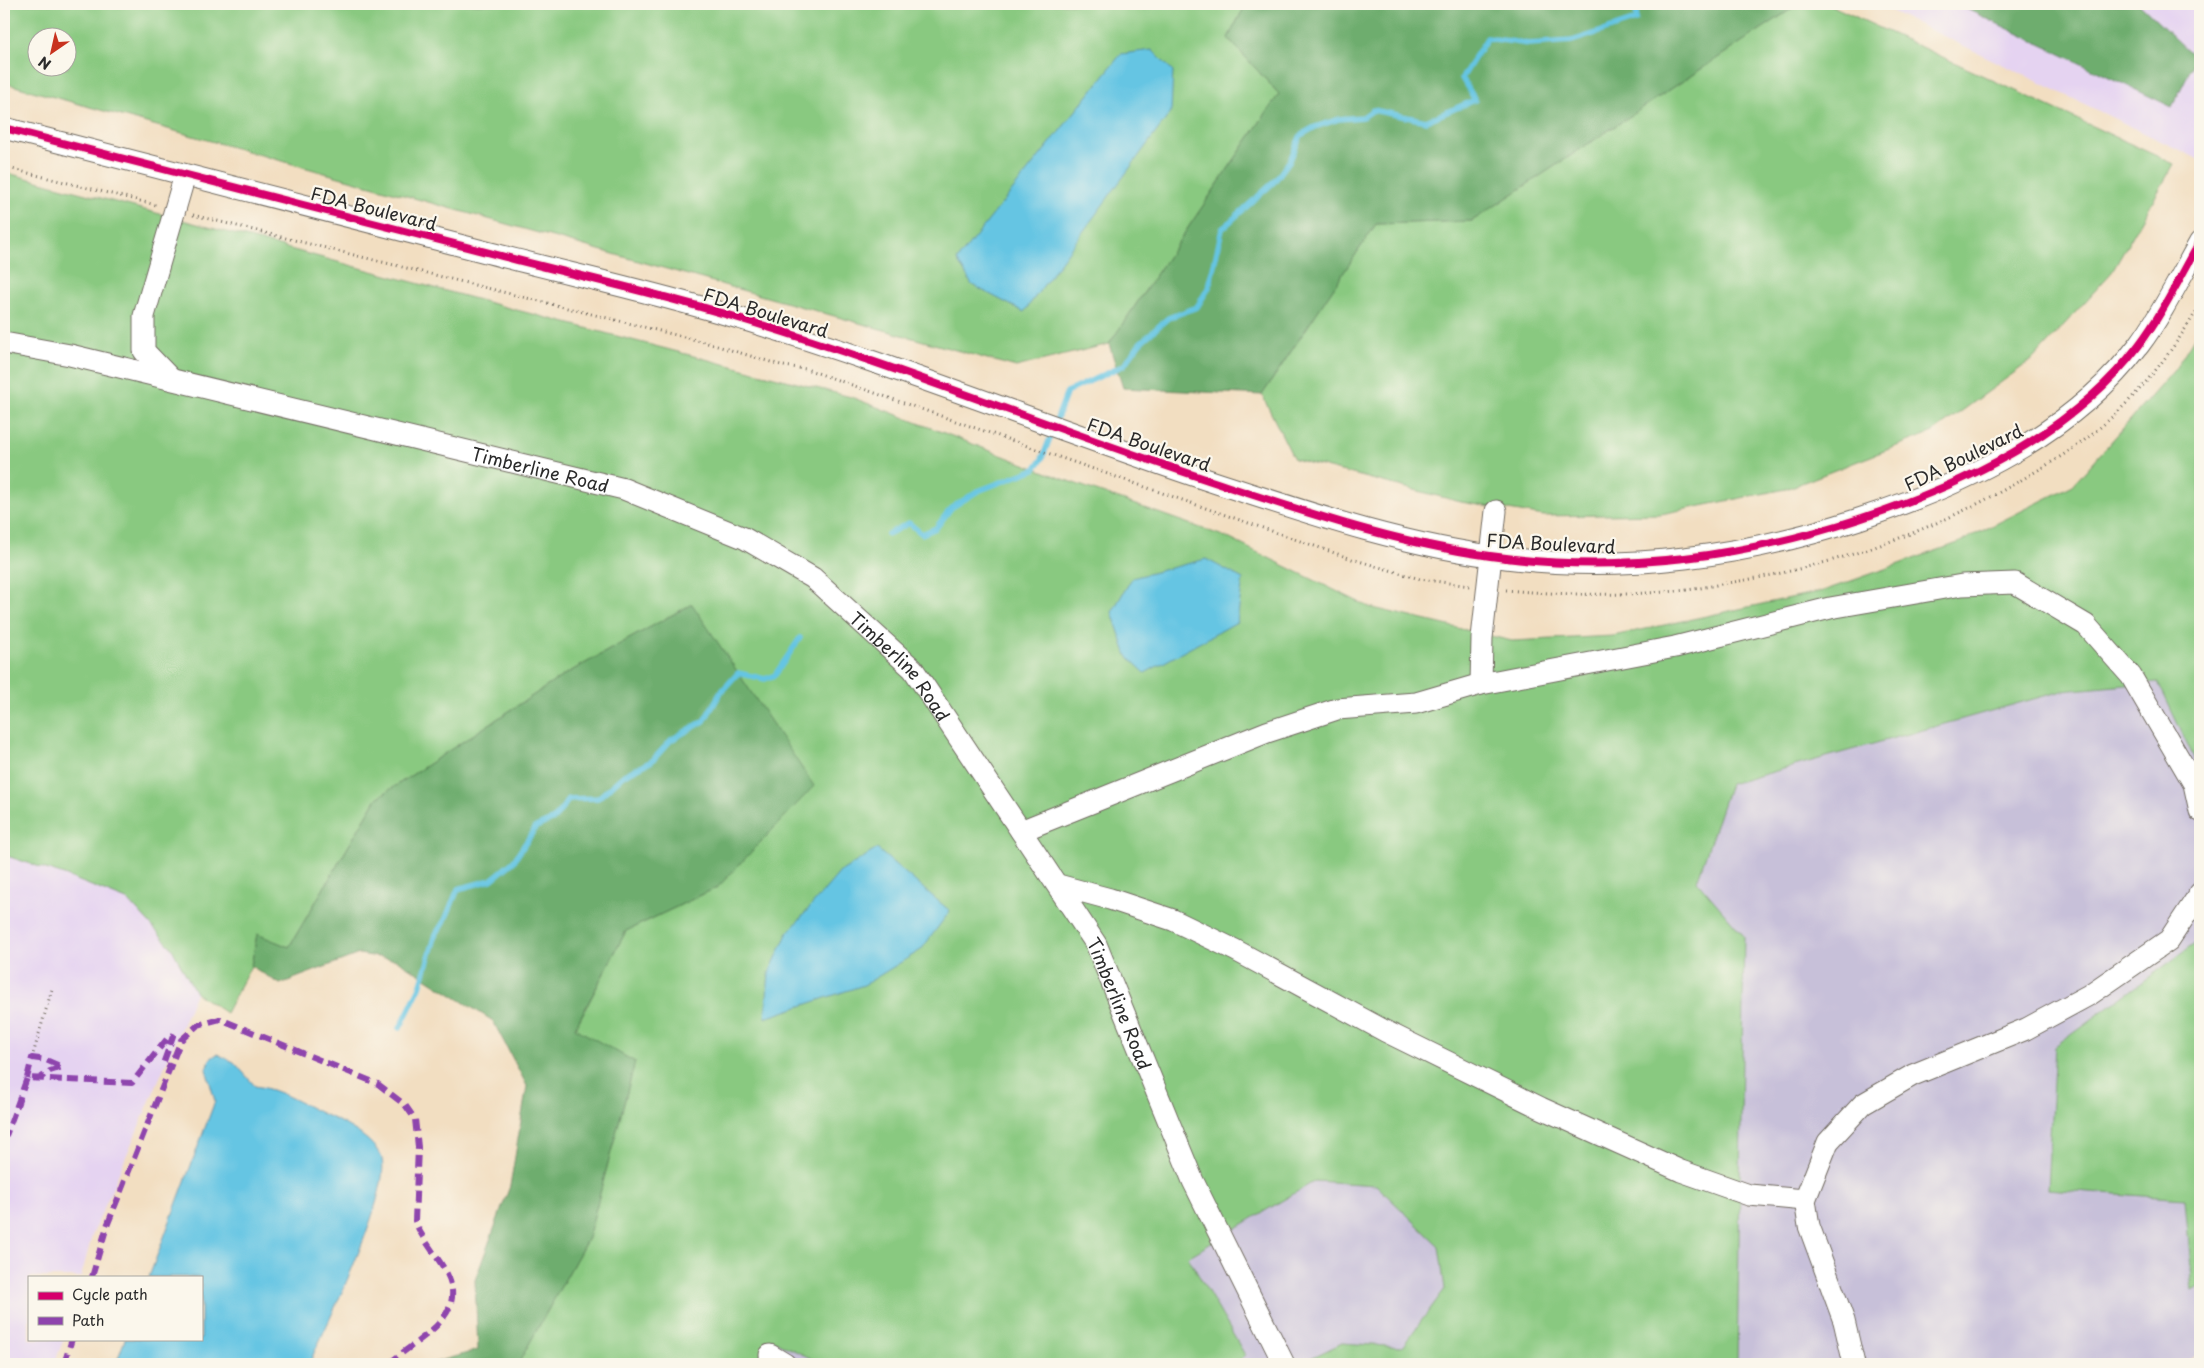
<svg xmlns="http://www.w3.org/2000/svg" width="2204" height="1368" viewBox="0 0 2204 1368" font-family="'Playpen Sans',sans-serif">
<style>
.built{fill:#e5d3f1}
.industrial{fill:#c7c0d9}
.green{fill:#89c980;stroke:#5a7a56;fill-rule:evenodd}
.forest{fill:#6ead6e;stroke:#4c6c4c}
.water{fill:#65c5e3;stroke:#487887}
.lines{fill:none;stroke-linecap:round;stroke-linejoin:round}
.stream{stroke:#65c5e3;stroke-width:5.5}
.minor-casing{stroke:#716a60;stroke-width:23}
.path{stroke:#716a60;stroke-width:3;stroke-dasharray:1 4;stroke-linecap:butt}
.minor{stroke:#fff;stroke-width:21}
.quiet{stroke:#8e44ad;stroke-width:6;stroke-dasharray:12 6;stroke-linecap:butt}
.cycleway-casing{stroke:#fbf7ec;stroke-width:11}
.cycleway{stroke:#d6006c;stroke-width:8}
.labels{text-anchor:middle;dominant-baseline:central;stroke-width:4.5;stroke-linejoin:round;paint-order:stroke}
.street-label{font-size:18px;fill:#2b2b2b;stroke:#fbf7ec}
</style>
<rect width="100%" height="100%" fill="#fbf7ec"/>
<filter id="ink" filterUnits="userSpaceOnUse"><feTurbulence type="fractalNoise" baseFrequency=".02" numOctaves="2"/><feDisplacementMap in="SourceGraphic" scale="10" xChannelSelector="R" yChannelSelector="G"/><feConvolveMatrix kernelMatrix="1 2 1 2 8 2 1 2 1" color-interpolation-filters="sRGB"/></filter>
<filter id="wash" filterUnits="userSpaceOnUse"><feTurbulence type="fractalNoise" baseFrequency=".0096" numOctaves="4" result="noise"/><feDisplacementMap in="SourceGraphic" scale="20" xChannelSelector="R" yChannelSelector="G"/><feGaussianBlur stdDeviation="1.12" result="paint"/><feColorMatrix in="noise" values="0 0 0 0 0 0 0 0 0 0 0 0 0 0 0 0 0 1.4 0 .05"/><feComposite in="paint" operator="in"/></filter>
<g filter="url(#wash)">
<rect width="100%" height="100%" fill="#f2dec1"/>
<!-- built -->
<g class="built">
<polygon points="1877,4 2200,4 2200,160"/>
<polygon points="4,855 64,875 129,901 171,947 196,993 92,1236 81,1277 29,1277 29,1339 64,1339 54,1364 4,1364"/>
</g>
<!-- industrial -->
<g class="industrial">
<polygon points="2159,682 2200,771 2200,940 2055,1046 2047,1189 2185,1199 2193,1290 2200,1287 2200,1354 2177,1364 1737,1364 1740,1158 1697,881 1730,784 2062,691"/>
<polygon points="1315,1181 1376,1185 1439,1246 1445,1289 1402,1347 1342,1343 1311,1358 1315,1364 1236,1364 1245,1355 1188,1257"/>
<polygon points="769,1339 823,1364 765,1364"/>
</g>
<!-- green -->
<g class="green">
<path d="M 4,4 L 1246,4 L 1228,38 L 1279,94 L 1109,344 L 1016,367 L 4,83 ZM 38,38 L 68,38 L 68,68 L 38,68 Z"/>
<polygon points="1799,4 1828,4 2174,164 2112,272 2033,359 1933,432 1786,489 1661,514 1544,516 1461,502 1294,459 1262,395 1376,224 1472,221"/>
<polygon points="4,172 509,308 851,397 1071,482 1226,537 1369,607 1512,641 1613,636 1823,591 1958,543 2073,485 2175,369 2200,328 2200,771 2158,682 2062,691 1730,784 1697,881 1744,936 1737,1364 1315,1364 1311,1358 1342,1343 1402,1347 1445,1289 1439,1246 1376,1185 1315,1181 1188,1257 1245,1355 1236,1364 823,1364 770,1339 765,1364 518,1364 588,1238 635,1062 575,1029 626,931 718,887 692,604 564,675 377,798 289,947 257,935 251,966 226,1013 196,993 171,947 129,901 64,875 4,855"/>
<polygon points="2200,940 2200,1287 2193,1291 2185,1199 2047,1189 2055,1046"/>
</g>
<!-- forest -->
<g class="forest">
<polygon points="1246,4 1799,4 1472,221 1376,224 1262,395 1123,388 1109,344 1279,94 1228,38"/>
<polygon points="1956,4 2139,4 2196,58 2172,107"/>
<polygon points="692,604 814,786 718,887 626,931 575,1028 635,1062 588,1238 518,1364 429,1364 478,1350 475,1280 510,1186 527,1086 493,1021 397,960 359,954 280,984 251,966 257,934 289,947 377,798 564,675"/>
</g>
<!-- water -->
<g class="water">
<polygon points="1152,50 1173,71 1171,112 1024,312 972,285 957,260 1121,54"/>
<polygon points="1206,559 1243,579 1237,622 1145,673 1127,656 1112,612 1132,578"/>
<polygon points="877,849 950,911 921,950 864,985 765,1018 769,973 787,934 840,872"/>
<path d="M 217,1054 L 234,1062 L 255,1086 C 279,1089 300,1103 321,1113 C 343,1123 367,1134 380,1154 C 398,1182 324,1330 309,1364 L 116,1364 L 125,1339 L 201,1339 L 201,1277 L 149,1277 L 215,1101 L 206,1069 L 210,1059 Z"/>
</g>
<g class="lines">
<!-- stream -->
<g class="stream">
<polyline points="1056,421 1067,392 1124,365 1140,343 1168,318 1197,307 1209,287 1222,229 1274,182 1290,160 1301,135 1315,127 1339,119 1363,117 1373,110 1426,121 1475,100 1462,78 1487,38 1529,44 1572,41 1636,20 1637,4"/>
<polyline points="888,534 909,523 922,534 936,528 951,508 978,491 1035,469 1042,459 1053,430"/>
<polyline points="400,1028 420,987 436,934 445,920 458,889 491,880 513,862 536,827 554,819 569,799 598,798 624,775 652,761 671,740 704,721 721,692 738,673 765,679 775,675 800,638"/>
</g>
</g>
</g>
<g filter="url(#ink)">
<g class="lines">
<!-- minor casing -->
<g class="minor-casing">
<g id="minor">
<path d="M 4,128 C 166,170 328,212 490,253 C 570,274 653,292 732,316 C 900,366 1063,433 1229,487 C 1320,517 1411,547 1506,558 C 1624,573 1747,556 1859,519 C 1963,485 2072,434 2139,345 C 2163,313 2180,277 2200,242"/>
<path id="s1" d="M 4,343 L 70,355 L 624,489 L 744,538 L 813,578 L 913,669 L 1096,944 L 1193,1181 L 1284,1364"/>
<polyline points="171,379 144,351 144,316 185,175"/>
<polyline points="1496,511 1482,638 1481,684 1675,647 1830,608 1962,585 2015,583 2086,625 2131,676 2194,784 2200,811"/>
<polyline points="1021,831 1267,732 1337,709 1416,703 1481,684"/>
<polyline points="1058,885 1110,899 1173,920 1235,950 1385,1031 1541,1108 1681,1171 1749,1195 1805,1200"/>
<polyline points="770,1355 785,1364"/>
<polyline points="1854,1364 1844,1321 1809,1226 1805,1200 1828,1142 1863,1104 1913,1075 2026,1029 2089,995 2169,940 2200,893"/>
</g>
</g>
<!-- path -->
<g class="path">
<polyline points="4,167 156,205"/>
<polyline points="193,215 704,342 784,366 806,369 1352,559 1420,579 1470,586"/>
<path d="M 1506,590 C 1562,595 1620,596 1676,591 C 1693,590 1710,586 1727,583 C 1833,567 1936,531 2028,476 C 2052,462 2076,448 2097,430 C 2139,396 2173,351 2200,305"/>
<polyline points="32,1058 52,989"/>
</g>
<!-- minor -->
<use href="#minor" class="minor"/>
<!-- quiet -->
<g class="quiet">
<polyline points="27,1078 32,1058 46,1060 62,1067 50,1071 39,1079"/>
<polyline points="4,1141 27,1078 132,1083 170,1035 173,1036 163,1064 169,1066"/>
<path d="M 92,1277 L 107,1226 L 181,1040 L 198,1025 L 220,1019 L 378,1084 L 405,1105 L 415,1119 L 418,1147 L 415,1221 C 422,1239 435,1253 445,1270 C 472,1317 416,1338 389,1364"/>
<polyline points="64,1364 72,1339"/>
</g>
<!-- cycleway casing -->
<g class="cycleway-casing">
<path id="cycleway" d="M 4,128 C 166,170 328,212 490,253 C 570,274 653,292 732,316 C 900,366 1063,433 1229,487 C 1320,517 1411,547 1506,558 C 1624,573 1747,556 1859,519 C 1963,485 2072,434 2139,345 C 2163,313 2180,277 2200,242"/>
</g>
<!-- cycleway -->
<use href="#cycleway" class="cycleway"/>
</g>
</g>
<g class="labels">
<!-- street labels -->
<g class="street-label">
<text transform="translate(374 208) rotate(14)">FDA Boulevard</text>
<text transform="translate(766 312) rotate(17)">FDA Boulevard</text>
<text transform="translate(1149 444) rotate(19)">FDA Boulevard</text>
<text transform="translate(1963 457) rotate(-26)">FDA Boulevard</text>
<text stroke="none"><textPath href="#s1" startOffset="551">Timberline Road</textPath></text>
<text transform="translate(1551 543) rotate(3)">FDA Boulevard</text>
<text stroke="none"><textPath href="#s1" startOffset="971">Timberline Road</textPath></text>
<text stroke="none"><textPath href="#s1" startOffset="1376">Timberline Road</textPath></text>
</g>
</g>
<!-- margin -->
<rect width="2204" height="1368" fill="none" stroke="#fbf7ec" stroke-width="20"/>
<!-- legend -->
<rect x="28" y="1276" width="175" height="65" fill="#fbf7ec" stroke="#a8a59f"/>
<rect x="38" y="1292" width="25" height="8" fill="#d6006c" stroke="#a8a59f"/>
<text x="72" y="1300" font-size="15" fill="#2b2b2b">Cycle path</text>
<rect x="38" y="1317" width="25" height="8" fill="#8e44ad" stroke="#a8a59f"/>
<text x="72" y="1326" font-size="15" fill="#2b2b2b">Path</text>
<!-- north arrow -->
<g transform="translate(52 52) rotate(214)"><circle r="24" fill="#fbf7ec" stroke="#a8a59f"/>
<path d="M0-4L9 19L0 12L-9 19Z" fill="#c8321e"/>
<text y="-8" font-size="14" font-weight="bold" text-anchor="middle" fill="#2b2b2b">N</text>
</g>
</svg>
